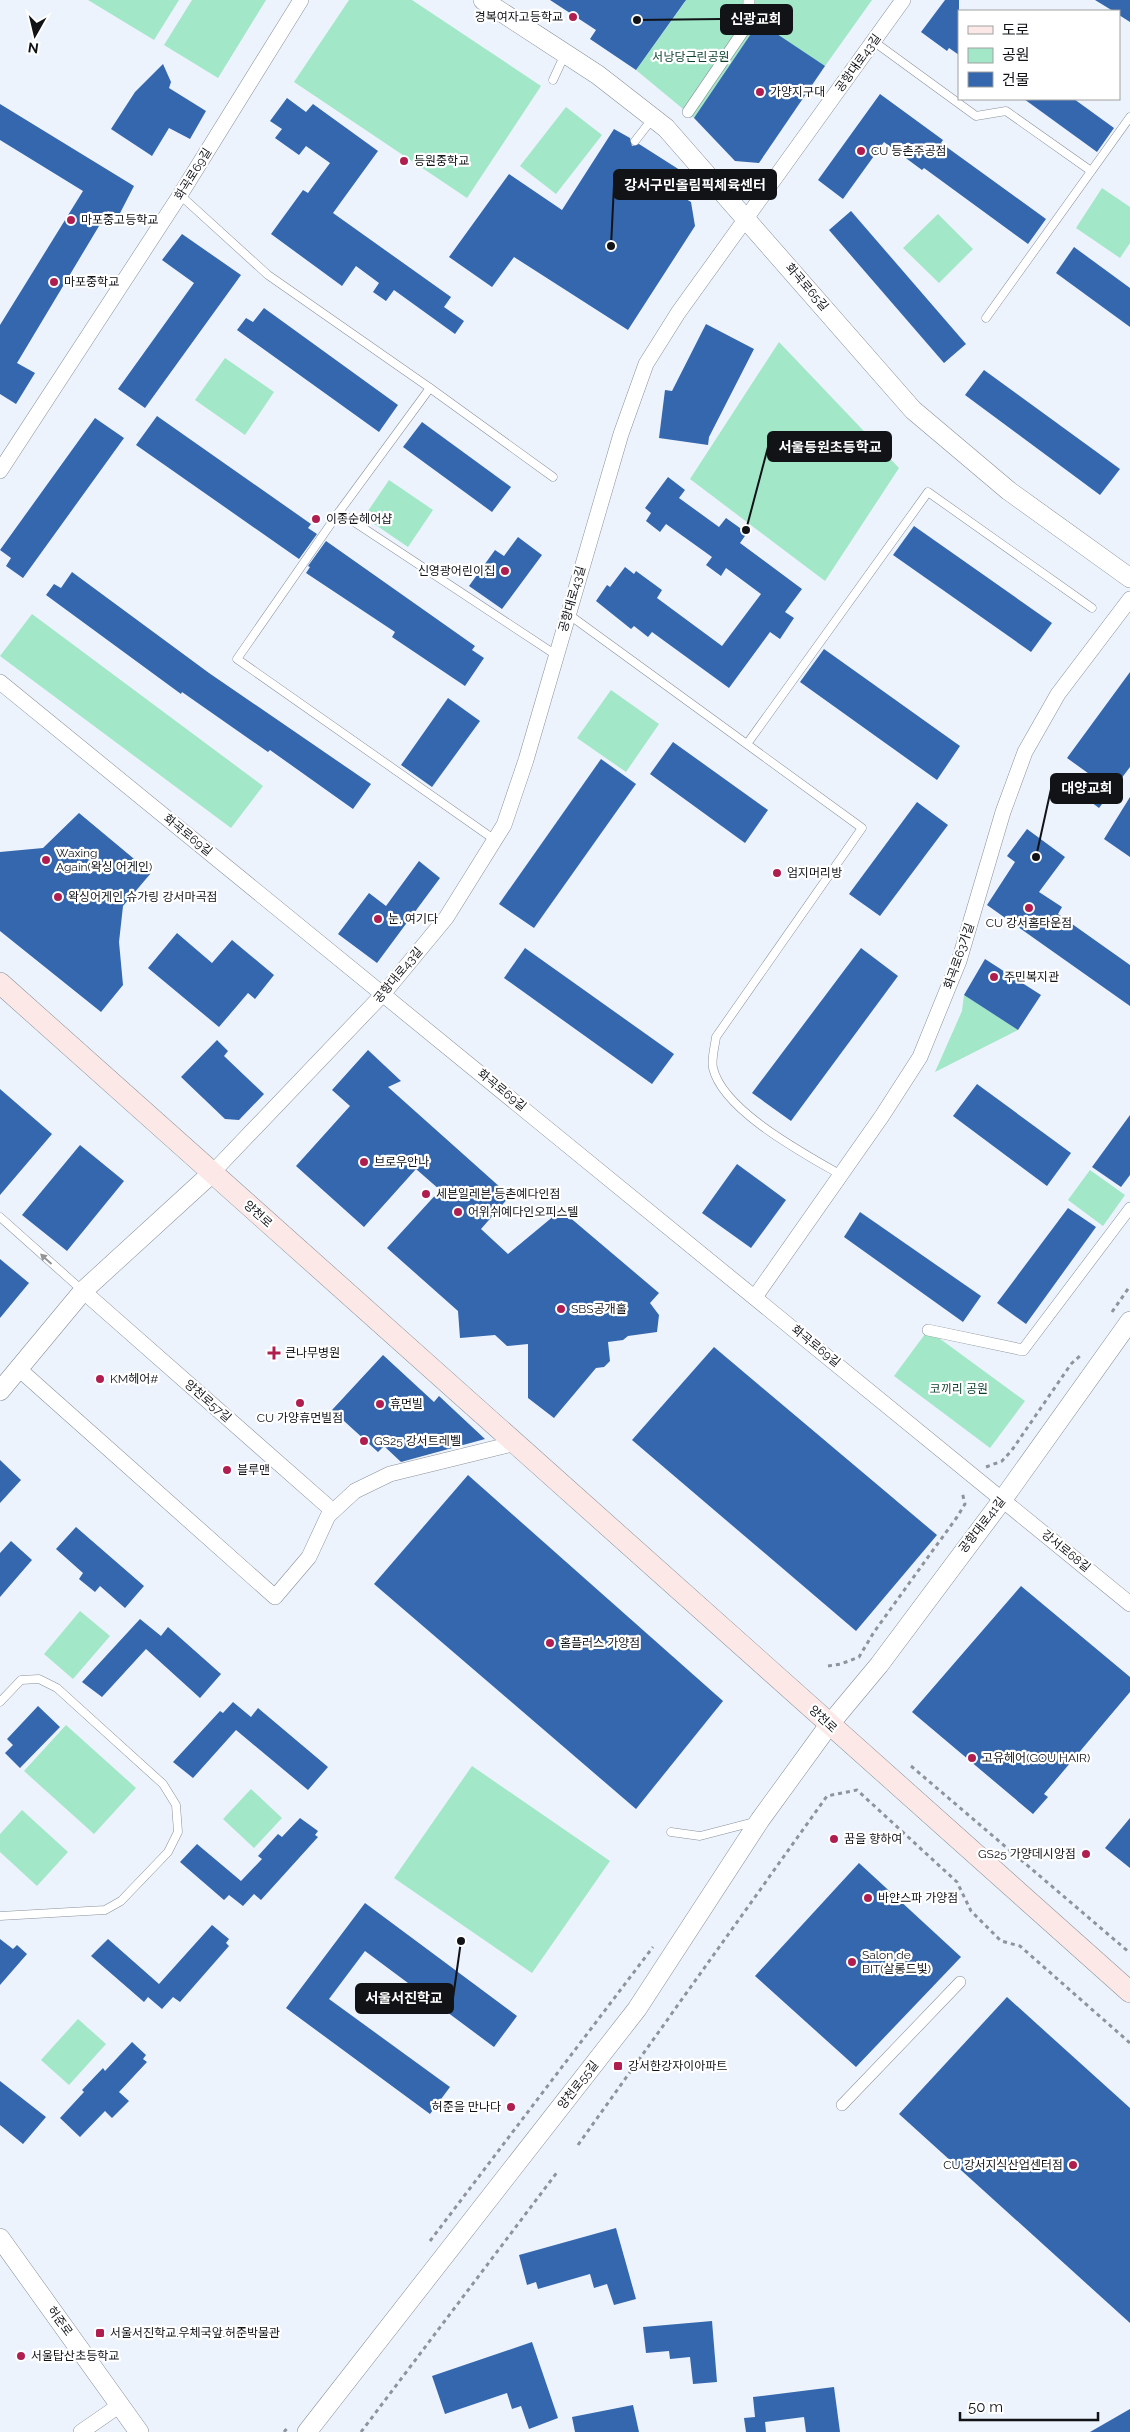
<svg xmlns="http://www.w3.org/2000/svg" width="1130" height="2432" viewBox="0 0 1130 2432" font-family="Raleway,'Noto Sans KR',sans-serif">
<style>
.green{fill:#a2e7c7}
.building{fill:#3467ad}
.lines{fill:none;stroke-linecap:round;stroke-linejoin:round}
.service-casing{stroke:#8a919a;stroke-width:9}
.pedestrian-casing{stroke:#8a919a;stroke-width:12}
.minor-casing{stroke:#8a919a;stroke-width:16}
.tertiary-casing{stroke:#8a919a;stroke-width:20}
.secondary-casing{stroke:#8a919a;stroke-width:22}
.path{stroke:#8f949b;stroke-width:3;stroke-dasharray:4 4;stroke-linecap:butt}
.service{stroke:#fff;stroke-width:8}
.pedestrian{stroke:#fff;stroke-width:11}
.minor{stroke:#fff;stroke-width:15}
.tertiary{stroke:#fff;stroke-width:19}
.secondary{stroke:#fce9e7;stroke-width:21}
.oneway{fill:#949597}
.poi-dot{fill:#af1e4f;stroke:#fff;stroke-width:2}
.labels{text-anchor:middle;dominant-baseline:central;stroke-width:4.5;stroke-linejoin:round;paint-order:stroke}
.poi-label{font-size:12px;fill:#111317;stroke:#fff;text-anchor:start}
.park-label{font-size:12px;fill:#0b3e2b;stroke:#fff}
.street-label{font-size:12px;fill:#111317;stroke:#fff}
.leader{fill:none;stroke:#111317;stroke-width:2}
.callout-dot{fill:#111317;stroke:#fff;stroke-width:2}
.callout{fill:#111317;stroke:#111317;stroke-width:2}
.callout-label{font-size:14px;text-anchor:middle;font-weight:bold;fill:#fff}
</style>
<rect width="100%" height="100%" fill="#ecf3fd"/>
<!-- green -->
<g class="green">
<polygon points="88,0 179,0 154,40"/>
<polygon points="192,0 266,0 218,78 164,45"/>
<polygon points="349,0 412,0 541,86 467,198 294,82"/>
<polygon points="682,0 872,0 825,66 694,118 636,70 685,2"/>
<polygon points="566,107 602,135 556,194 520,166"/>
<polygon points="1102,188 1130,207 1130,243 1120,258 1076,228"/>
<polygon points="938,214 973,249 939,283 903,248"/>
<polygon points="779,342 899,468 825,581 690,479"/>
<polygon points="225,358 274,392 245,435 195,400"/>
<polygon points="389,480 433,510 408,547 364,517"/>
<polygon points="32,614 263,786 231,828 0,656"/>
<polygon points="611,690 659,724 626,772 577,738"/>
<polygon points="964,995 1018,1030 935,1072 962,1011"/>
<polygon points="1090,1170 1125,1195 1103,1226 1068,1200"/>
<polygon points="928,1330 1025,1401 990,1448 894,1376"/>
<polygon points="80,1611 110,1636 73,1679 44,1654"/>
<polygon points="66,1725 136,1788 94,1834 24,1771"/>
<polygon points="472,1766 610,1861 532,1973 394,1878"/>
<polygon points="251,1789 282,1818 254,1848 223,1819"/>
<polygon points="22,1810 68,1852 37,1886 0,1852 0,1834"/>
<polygon points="78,2019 106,2044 69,2085 41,2060"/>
</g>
<!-- building -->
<g class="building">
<polygon points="550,0 686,0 636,70 590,39 596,30"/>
<polygon points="945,0 959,0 959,55 949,48 947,51 921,32"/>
<polygon points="1095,0 1130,0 1130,22 1119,15 1119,11 1113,11"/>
<polygon points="759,22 825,66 759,163 735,161 694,118"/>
<polygon points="163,64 171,82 169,88 206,111 190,139 169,128 152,156 111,129 135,92"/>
<polygon points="880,94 943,140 941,143 1046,219 1028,244 924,168 922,170 884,142 843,199 818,180"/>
<polygon points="287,98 306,112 313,104 378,151 333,213 451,297 444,307 464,321 455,334 394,290 386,301 373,292 379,283 356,266 342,286 271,234 303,190 308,193 330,163 306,146 299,155 275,138 282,129 270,121"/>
<polygon points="1024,99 1074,99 1114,128 1097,152"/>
<polygon points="0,104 134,186 118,217 108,211 17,363 35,373 16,404 0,394 0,325 83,191 0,140"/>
<polygon points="614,129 630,138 632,146 639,144 683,172 671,190 691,202 695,226 628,330 514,257 492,287 449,257 509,174 562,210"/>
<polygon points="851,211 966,344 944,363 829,230"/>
<polygon points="182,234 241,275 145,408 118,389 194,283 162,260"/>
<polygon points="1074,247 1130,288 1130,327 1056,273"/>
<polygon points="264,308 398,405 379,432 237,330 246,318 253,322"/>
<polygon points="706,324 754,349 709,437 708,445 659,438 665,390 672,391"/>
<polygon points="984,370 1120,469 1100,495 965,395"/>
<polygon points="157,416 311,524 308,528 317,534 299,559 136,445"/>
<polygon points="95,418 124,438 23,578 6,566 11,558 0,550"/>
<polygon points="422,422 511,487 492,512 403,447"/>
<polygon points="668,477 685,490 679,498 719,527 726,518 747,533 740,543 802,589 785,612 794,618 780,639 770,632 729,688 652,632 648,637 634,626 631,629 596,601 607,585 610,587 625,567 634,574 636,571 662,590 657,598 722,646 761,594 726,568 721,576 706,565 712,557 666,524 660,532 646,521 651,513 645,508"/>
<polygon points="914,526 1052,623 1031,652 893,555"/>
<polygon points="518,537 542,555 502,609 469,586 495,550 504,556"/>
<polygon points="326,541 475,646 472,650 484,658 465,686 392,637 395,632 306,573 310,567 308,566"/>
<polygon points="72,572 209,673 371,784 353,809 270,750 268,752 182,692 181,694 46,595 54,584 61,588"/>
<polygon points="824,649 960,746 937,780 800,682"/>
<polygon points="1130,672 1130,767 1099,808 1080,794 1092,776 1067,758"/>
<polygon points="448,698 480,721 432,787 401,765"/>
<polygon points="673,742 768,810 745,843 650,774"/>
<polygon points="601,759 636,784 534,928 499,904"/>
<polygon points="1130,797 1130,857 1104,839"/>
<polygon points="917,802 948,825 880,916 849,894"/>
<polygon points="79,813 151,873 123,906 119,942 123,985 101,1012 0,931 0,852 43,848"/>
<polygon points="1027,829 1065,857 1039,892 1062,907 1058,914 1130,965 1130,1006 987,905 1015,862 1007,856"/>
<polygon points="419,861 440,878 377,963 338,934 369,893 386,906"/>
<polygon points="177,933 212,963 232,940 274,975 255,999 248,993 219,1027 148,968"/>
<polygon points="525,948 674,1054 652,1084 504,978"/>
<polygon points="861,948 898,976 791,1121 752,1093"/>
<polygon points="985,959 1041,995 1018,1030 964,995"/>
<polygon points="217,1040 228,1051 224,1056 264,1094 239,1120 225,1119 181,1077"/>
<polygon points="368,1050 401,1081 388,1087 510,1196 481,1229 508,1254 561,1210 659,1293 650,1303 659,1315 657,1332 628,1336 623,1340 608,1342 610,1361 604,1367 596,1368 554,1418 528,1398 528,1344 507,1346 495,1335 460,1338 458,1311 387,1248 440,1190 416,1169 364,1227 296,1166 350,1106 332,1090"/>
<polygon points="977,1084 1071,1153 1047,1186 953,1116"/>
<polygon points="0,1089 52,1134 0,1195"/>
<polygon points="1130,1115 1130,1175 1121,1187 1092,1167"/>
<polygon points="80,1145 124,1181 67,1251 22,1215"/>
<polygon points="737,1164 786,1200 751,1248 702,1213"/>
<polygon points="1068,1208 1096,1227 1026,1324 997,1303"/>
<polygon points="860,1212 981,1296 963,1322 844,1237"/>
<polygon points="0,1259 29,1283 0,1318"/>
<polygon points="714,1347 937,1535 856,1631 632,1440"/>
<polygon points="383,1355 434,1402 439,1396 485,1439 401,1462 384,1446 378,1452 332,1410"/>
<polygon points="0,1460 21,1480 0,1503"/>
<polygon points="468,1475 723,1701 636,1809 374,1584"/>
<polygon points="76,1527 144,1586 125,1608 100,1586 95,1592 79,1579 83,1573 56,1549"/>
<polygon points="11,1541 32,1560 0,1597 0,1553"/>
<polygon points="1021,1586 1130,1677 1130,1692 1044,1794 1048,1797 1033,1814 912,1712"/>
<polygon points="140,1619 161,1636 168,1627 221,1674 200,1698 146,1649 102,1697 82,1682"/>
<polygon points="233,1702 251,1717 258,1708 328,1767 308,1790 236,1730 193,1778 173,1762 220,1711 223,1713"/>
<polygon points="38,1706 60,1727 20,1768 5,1753 13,1745 7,1739"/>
<polygon points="300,1818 318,1831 315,1835 318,1837 261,1900 254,1894 243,1906 229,1895 224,1900 180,1862 197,1844 241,1881 262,1859 258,1856 278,1834 282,1837"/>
<polygon points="1130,1818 1130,1868 1105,1848"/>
<polygon points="859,1863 961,1957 856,2067 755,1976"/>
<polygon points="365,1903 517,2016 494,2047 365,1951 329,1999 450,2087 430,2114 286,2008"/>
<polygon points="212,1925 229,1939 226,1943 229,1946 180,2002 173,1997 162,2009 148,1997 144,2002 91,1956 108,1939 159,1984"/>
<polygon points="0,1939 13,1949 17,1945 27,1954 0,1985"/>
<polygon points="1007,1997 1130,2108 1130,2323 899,2114"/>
<polygon points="132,2042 146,2055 143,2059 147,2062 119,2092 129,2101 112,2118 105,2111 80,2137 60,2118 84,2092 82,2090 103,2068 105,2071"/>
<polygon points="0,2081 46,2117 23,2144 0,2125"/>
<polygon points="616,2228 636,2299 614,2305 607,2284 594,2288 590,2274 538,2289 536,2282 527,2285 519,2255"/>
<polygon points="712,2321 717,2382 693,2384 690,2357 670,2359 669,2351 646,2353 643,2327"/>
<polygon points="532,2342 558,2418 529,2429 521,2406 512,2409 507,2393 445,2414 432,2376"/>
<polygon points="834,2387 840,2432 806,2432 804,2417 765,2422 766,2432 746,2432 744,2418 755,2417 753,2397"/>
<polygon points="633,2405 639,2432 575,2432 572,2417"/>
<polygon points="1130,2409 1130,2432 1090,2432"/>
</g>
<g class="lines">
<!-- service casing -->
<g class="service-casing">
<g id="service">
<polyline points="873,41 976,116 1006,111 1091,171"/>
<polyline points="553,80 565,54"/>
<polyline points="635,141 653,118"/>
<polyline points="180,195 268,275 430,388 339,512 237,659 495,840"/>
<polyline points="986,318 1130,117"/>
<polyline points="430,388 553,477"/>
<polyline points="339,512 556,655"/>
<path d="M 568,614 L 862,828 L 716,1037 C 715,1046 711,1059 713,1068 C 723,1111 805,1154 841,1175"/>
<polyline points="747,744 928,492 1092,608"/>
<polyline points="0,1217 83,1291"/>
<polyline points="0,1702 21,1680 39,1679 57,1688 163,1784 176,1805 178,1832 168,1852 121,1901 105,1910 0,1916"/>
<polyline points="671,1832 700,1836 754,1822"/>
</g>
</g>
<!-- pedestrian casing -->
<g class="pedestrian-casing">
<g id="pedestrian">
<polyline points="688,112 748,24 749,0"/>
<polyline points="928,1330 1023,1350 1130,1208"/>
<polyline points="842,2105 960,1982"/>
</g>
</g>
<!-- minor casing -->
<g class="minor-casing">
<g id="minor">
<polyline points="0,471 180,195 301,0"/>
<polyline points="0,682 1130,1604"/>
<polyline points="212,1173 384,993 446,918 504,825 526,760 621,434 646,364 678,313 903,0"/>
<polyline points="83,1291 333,1511"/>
<polyline points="755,1297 882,1116 920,1057 959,961 1003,812 1025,752 1058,694 1130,599"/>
<polyline points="20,1370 275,1597 309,1557 328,1516 355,1491 390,1474 516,1443"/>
<polyline points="81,2432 120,2405"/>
</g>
</g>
<!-- tertiary casing -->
<g class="tertiary-casing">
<g id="tertiary">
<polyline points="483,0 598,75 666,128 913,410 1009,491 1130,578"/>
<polyline points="0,1391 83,1291 212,1173"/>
<polyline points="0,2238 139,2432"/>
<polyline points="307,2432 637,2009 760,1820 829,1725 879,1665 1003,1499 1130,1321"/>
</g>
</g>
<!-- secondary casing -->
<g class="secondary-casing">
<polyline id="secondary" points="0,983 1130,1992"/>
</g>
<!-- path -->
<g class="path">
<polyline points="1112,1312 1130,1286"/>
<polyline points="986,1467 1002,1461 1012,1450 1071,1364 1082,1354"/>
<polyline points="828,1666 841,1664 859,1657 874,1632 957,1517 965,1504 962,1492"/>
<polyline points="911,1766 1130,1953"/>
<polyline points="578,2145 827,1796 857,1790 957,1882 971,1911 1001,1941 1020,1946 1130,2043"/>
<polyline points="430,2241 653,1947"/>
<polyline points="284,2432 289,2426"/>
<polyline points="361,2432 558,2171"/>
</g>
<!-- service -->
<use href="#service" class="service"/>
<!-- pedestrian -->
<use href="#pedestrian" class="pedestrian"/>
<!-- minor -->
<use href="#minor" class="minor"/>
<!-- tertiary -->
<use href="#tertiary" class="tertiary"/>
<!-- secondary -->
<use href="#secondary" class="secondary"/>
</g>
<!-- one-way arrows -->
<defs><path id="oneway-solid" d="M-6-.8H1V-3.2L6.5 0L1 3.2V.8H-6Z" transform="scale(1.25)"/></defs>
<use class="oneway" href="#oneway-solid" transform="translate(46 1259) rotate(-138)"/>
<!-- markers -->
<g class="poi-dot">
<circle cx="573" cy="17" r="5"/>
<circle cx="760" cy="92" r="5"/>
<circle cx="861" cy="151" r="5"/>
<circle cx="404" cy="161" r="5"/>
<circle cx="71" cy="220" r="5"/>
<circle cx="54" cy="282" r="5"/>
<circle cx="316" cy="519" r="5"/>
<circle cx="505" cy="571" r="5"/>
<circle cx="46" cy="860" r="5"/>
<circle cx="777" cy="873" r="5"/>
<circle cx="58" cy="897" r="5"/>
<circle cx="1029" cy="908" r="5"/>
<circle cx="378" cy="919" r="5"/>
<circle cx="994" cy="977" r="5"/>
<circle cx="364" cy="1162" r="5"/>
<circle cx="426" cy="1194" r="5"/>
<circle cx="458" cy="1212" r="5"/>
<circle cx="561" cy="1309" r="5"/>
<path d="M271.5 1345.5h5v5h5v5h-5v5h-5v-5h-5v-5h5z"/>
<circle cx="100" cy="1379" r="5"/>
<circle cx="300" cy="1403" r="5"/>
<circle cx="380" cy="1404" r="5"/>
<circle cx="364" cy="1441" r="5"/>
<circle cx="227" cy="1470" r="5"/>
<circle cx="550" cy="1643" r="5"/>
<circle cx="972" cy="1758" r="5"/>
<circle cx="834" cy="1839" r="5"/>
<circle cx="1086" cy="1854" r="5"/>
<circle cx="868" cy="1898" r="5"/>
<circle cx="852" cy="1962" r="5"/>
<rect x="613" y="2061" width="10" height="10" rx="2.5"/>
<circle cx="511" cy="2107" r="5"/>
<circle cx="1073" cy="2165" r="5"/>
<rect x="95" y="2328" width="10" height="10" rx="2.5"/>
<circle cx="21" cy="2356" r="5"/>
</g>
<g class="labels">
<!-- poi labels -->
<g class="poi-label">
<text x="563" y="17" text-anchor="end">경복여자고등학교</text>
<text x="770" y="92">가양지구대</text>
<text x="871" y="151">CU 등촌주공점</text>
<text x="414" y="161">등원중학교</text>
<text x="81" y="220">마포중고등학교</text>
<text x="64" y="282">마포중학교</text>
<text x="326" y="519">이종순헤어샵</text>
<text x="495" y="571" text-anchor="end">신영광어린이집</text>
<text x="56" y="853">Waxing<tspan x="56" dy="14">Again(왁싱 어게인)</tspan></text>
<text x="787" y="873">엄지머리방</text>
<text x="68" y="897">왁싱어게인 슈가링 강서마곡점</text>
<text x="388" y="919">눈, 여기다</text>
<text x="1029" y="923" text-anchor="middle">CU 강서홈타운점</text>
<text x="1004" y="977">주민복지관</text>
<text x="374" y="1162">브로우안나</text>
<text x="436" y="1194">세븐일레븐 등촌예다인점</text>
<text x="468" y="1212">어위쉬예다인오피스텔</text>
<text x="571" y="1309">SBS공개홀</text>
<text x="285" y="1353">큰나무병원</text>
<text x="110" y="1379">KM헤어#</text>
<text x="390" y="1404">휴먼빌</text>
<text x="300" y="1418" text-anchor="middle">CU 가양휴먼빌점</text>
<text x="374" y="1441">GS25 강서트레벨</text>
<text x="237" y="1470">블루맨</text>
<text x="560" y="1643">홈플러스 가양점</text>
<text x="982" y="1758">고유헤어(GOU HAIR)</text>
<text x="844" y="1839">꿈을 향하여</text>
<text x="1076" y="1854" text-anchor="end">GS25 가양데시앙점</text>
<text x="878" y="1898">바얀스파 가양점</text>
<text x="862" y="1955">Salon de<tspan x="862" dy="14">BIT(살롱드빛)</tspan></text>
<text x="628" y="2066">강서한강자이아파트</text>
<text x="501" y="2107" text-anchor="end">허준을 만나다</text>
<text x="1063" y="2165" text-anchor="end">CU 강서지식산업센터점</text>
<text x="110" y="2333">서울서진학교.우체국앞.허준박물관</text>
<text x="31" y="2356">서울탑산초등학교</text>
</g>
<!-- park labels -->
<g class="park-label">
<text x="691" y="57">서낭당근린공원</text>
<text x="959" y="1389">코끼리 공원</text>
</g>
<!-- street labels -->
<g class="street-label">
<text transform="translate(858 63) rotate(-54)">공항대로43길</text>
<text transform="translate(193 174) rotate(-58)">화곡로69길</text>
<text transform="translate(807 287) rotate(49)">화곡로65길</text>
<text transform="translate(572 599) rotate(-74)">공항대로43길</text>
<text transform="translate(188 835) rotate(39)">화곡로69길</text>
<text transform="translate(959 956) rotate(-71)">화곡로63가길</text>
<text transform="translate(398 975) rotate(-50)">공항대로43길</text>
<text transform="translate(502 1090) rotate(39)">화곡로69길</text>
<text transform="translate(258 1214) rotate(42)">양천로</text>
<text transform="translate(816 1346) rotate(39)">화곡로69길</text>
<text transform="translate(208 1401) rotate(41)">양천로57길</text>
<text transform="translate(982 1525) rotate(-52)">공항대로41길</text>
<text transform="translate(1066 1551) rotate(39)">강서로68길</text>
<text transform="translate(823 1719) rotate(43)">양천로</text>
<text transform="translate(578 2085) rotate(-52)">양천로55길</text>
<text transform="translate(60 2321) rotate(54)">허준로</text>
</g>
</g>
<!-- callouts -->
<path class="leader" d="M637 20L721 19M611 246L614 185M746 530L768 447M1036 857L1051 789M461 1941L453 1998"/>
<g class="callout-dot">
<circle cx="637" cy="20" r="5"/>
<circle cx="611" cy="246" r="5"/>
<circle cx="746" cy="530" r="5"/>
<circle cx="1036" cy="857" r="5"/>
<circle cx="461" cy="1941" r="5"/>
</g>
<g class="callout">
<rect x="721" y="5" width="71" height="29" rx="5"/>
<rect x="614" y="170" width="162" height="29" rx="5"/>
<rect x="768" y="432" width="123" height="29" rx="5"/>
<rect x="1051" y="774" width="71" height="29" rx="5"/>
<rect x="356" y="1984" width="97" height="29" rx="5"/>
</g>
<g class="callout-label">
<text x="756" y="24">신광교회</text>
<text x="695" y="190">강서구민올림픽체육센터</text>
<text x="830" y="452">서울등원초등학교</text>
<text x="1087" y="793">대양교회</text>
<text x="404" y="2003">서울서진학교</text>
</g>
<!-- legend -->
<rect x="958" y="10" width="162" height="90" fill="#ffffff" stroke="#a0a1a2"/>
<rect x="968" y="26" width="25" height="8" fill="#fce9e7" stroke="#a0a1a2"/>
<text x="1002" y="35" font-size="15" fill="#111317">도로</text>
<rect x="968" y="48" width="25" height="15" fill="#a2e7c7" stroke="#a0a1a2"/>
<text x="1002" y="60" font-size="15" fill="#111317">공원</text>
<rect x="968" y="72" width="25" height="15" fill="#3467ad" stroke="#a0a1a2"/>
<text x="1002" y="85" font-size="15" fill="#111317">건물</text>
<!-- north arrow -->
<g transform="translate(35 35) rotate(188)" stroke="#ffffff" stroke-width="4" paint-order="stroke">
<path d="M0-4L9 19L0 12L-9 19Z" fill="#111317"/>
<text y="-8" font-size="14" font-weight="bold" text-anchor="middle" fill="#111317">N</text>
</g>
<!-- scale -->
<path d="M960 2412v8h138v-8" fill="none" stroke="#111317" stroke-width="2.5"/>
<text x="968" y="2412" font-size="15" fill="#111317" stroke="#ffffff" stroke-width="4" paint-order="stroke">50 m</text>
</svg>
